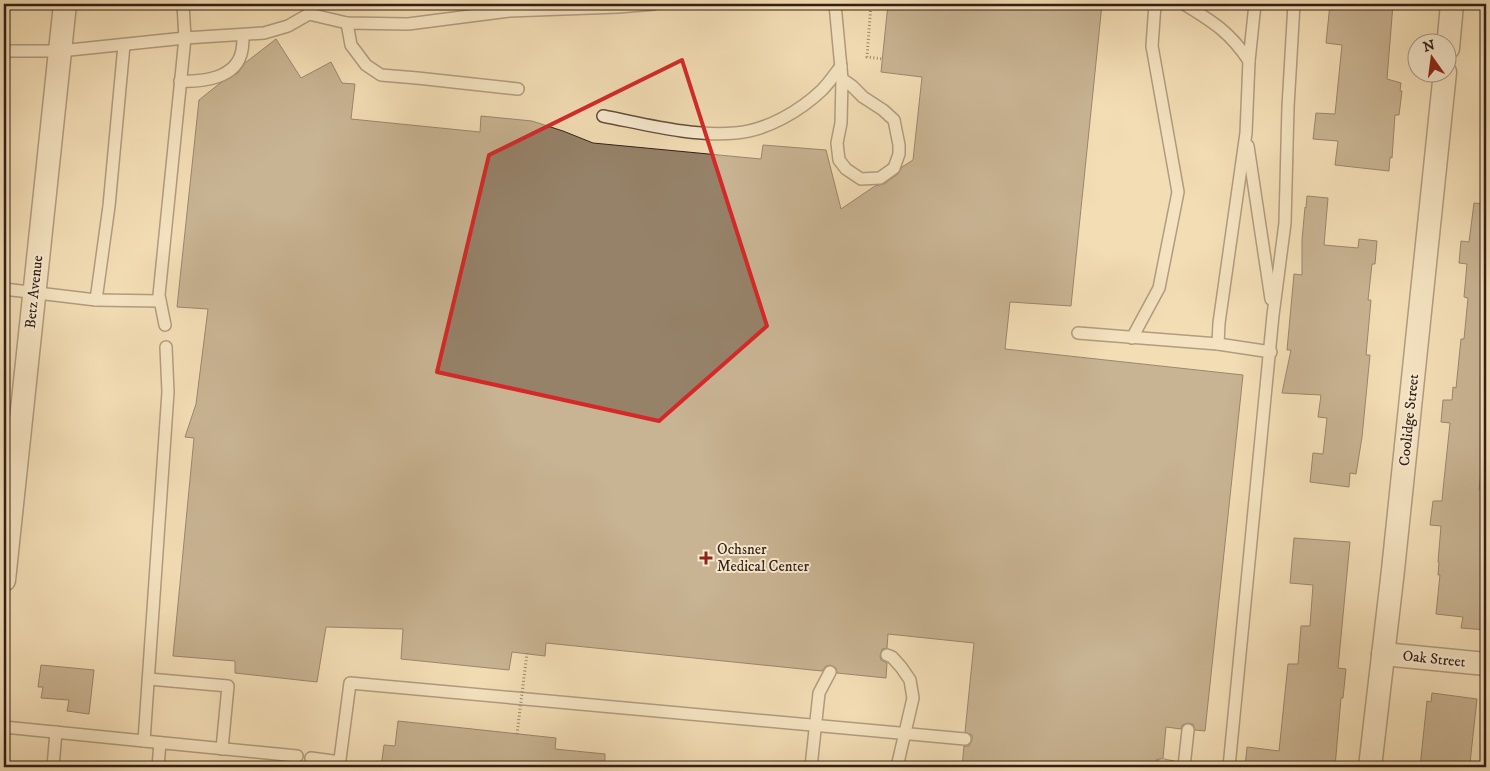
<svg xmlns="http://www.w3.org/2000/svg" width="1490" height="771" viewBox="0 0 1490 771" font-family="'IM FELL DW Pica',serif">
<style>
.building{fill:#968269;stroke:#321f16}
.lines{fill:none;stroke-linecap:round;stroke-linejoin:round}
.service-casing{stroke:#624e3e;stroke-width:14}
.minor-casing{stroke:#624e3e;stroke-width:25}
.path{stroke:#321f16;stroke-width:3;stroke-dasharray:1 2.5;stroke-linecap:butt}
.service{stroke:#f7e9cf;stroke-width:11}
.minor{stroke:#f7e9cf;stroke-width:22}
.path-bridge{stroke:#321f16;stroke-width:3;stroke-dasharray:1 2.5;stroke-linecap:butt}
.marked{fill:none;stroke:#d62828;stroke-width:4;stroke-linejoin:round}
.poi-dot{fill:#8f2418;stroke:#f7e9cf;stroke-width:2}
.labels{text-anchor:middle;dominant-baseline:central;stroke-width:4;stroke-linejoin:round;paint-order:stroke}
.street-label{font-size:15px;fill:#321f16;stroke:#f7e9cf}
.poi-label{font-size:15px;fill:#321f16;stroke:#f7e9cf;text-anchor:start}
</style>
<rect width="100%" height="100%" fill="#f3ddb5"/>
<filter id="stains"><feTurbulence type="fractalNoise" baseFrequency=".004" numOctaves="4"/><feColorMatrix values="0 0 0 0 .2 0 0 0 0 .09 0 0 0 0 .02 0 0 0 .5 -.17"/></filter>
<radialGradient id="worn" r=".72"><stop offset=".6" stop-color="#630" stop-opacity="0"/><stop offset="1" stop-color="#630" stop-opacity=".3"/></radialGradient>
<!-- building -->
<g class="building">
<polygon points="888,4 1102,4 1071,306 1010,302 1005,349 1243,375 1205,731 1195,730 1193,724 1188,723 1182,725 1181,729 1166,727 1163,758 1156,760 1155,767 962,767 964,746 969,746 972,740 972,735 965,732 974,643 888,634 887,648 882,649 880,656 881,660 887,663 886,678 837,673 836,668 830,665 826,666 822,671 546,643 545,656 512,652 509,670 401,659 403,629 326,627 317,682 235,673 235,661 173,656 194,438 185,437 196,404 208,309 177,307 199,100 219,84 238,73 245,63 276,39 301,78 331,62 342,83 355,84 351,119 480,132 481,116 532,121 563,131 593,143 761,159 763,145 826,150 841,209 875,186 884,184 898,174 902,167 913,160 922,77 881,72"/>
<polygon points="1330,4 1393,4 1387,79 1401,83 1400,91 1402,91 1399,115 1395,115 1392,158 1390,157 1389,171 1335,165 1338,141 1313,139 1316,113 1335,114 1342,45 1326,43"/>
<polygon points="1307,196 1328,198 1324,245 1358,248 1359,239 1377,241 1375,264 1372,264 1368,300 1371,300 1366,355 1370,355 1362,437 1356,474 1350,473 1349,487 1310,482 1313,453 1323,454 1327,418 1318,417 1321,395 1282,393 1291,350 1287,350 1294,274 1302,275 1302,240 1305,207 1306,208"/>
<polygon points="1474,203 1486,204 1486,453 1483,453 1479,490 1486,491 1486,528 1482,568 1486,569 1486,630 1461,628 1463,617 1436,614 1440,575 1438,575 1439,562 1438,562 1441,526 1430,525 1433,501 1442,501 1443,490 1450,423 1441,422 1443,400 1452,400 1453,387 1456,388 1461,339 1464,339 1468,298 1464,297 1467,264 1459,263 1461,241 1469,242"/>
<polygon points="1294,538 1350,542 1338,668 1346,669 1343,698 1341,698 1335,767 1245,767 1247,747 1279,751 1288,664 1298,664 1301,626 1310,626 1313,585 1290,583"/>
<polygon points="41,665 94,670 89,714 67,711 69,700 41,698 43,687 38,687"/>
<polygon points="1432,693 1477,699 1470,763 1454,761 1453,767 1420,767 1427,701 1431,702"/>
<polygon points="398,721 556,738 555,749 605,754 605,767 381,767 384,745 395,746"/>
</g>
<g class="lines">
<!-- service casing -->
<g class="service-casing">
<g id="service">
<polyline points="835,4 842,79 841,123 837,143 839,160 846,169 861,179 880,178 894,168 899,154 899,145 894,120 883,110 863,97 852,86 842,79"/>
<path d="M 1184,4 C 1213,22 1230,32 1249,61"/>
<polyline points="309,14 347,23 408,24 509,11 618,7 654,4"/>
<polyline points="347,23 351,45 366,65 381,75 417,78 518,89"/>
<polyline points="4,51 60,51 185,38 264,33 288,26 309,14 309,4"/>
<path d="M 180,81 C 202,82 237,79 242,50 C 243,45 243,40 243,35"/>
<path d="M 603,116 C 645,124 693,137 735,133 C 766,131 800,111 822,90 C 829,83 835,74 841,66"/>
<polyline points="1248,146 1271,299"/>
<polyline points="4,289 96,300 109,206 124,45"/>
<polyline points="96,300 160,301"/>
<polyline points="165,325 159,295 185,38 183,4"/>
<polyline points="1078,333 1218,344 1271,352"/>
<polyline points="1132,338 1159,288 1178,192 1152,46 1155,4"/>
<polyline points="1218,344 1219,323 1246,133 1249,61 1255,4"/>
<polyline points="166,347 168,392 144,741 297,756"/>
<polyline points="887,655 892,657 901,667 910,680 913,698 897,767"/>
<polyline points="149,679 228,686 222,749"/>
<polyline points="4,727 144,741"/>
<polyline points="311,758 340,762"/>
<polyline points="1162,765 1172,767"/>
<polyline points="53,767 56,732"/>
<polyline points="158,767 160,743"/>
<polyline points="339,767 350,683 965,739"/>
<polyline points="811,767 819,693 830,672"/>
<polyline points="1184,767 1188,730"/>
<polyline points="1229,767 1273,315 1285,223 1288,107 1294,4"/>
</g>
</g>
<!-- minor casing -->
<g class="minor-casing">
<g id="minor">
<polyline points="1448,48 1452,4"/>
<polyline points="4,580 65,4"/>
<polyline points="1383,654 1486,664"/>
<polyline points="1370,767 1393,570 1445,72"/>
</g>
</g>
<!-- path -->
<polyline class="path" points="871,4 867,57 883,59"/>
<!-- service -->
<use href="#service" class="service"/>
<!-- minor -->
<use href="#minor" class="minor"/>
<!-- path-bridge -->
<polyline class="path-bridge" points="517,734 527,653"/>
</g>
<!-- marked area -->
<path d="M0 0H1490V771H0ZM 682,60 L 767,326 L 659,421 L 437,372 L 489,155 Z" fill="#f3ddb5" fill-opacity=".55" fill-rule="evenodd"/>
<path class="marked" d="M 682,60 L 767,326 L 659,421 L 437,372 L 489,155 Z"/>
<!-- markers -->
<path class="poi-dot" d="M703.5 550.5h5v5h5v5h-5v5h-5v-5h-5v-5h5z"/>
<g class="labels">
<!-- street labels -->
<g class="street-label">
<text transform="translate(34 292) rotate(-84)">Betz Avenue</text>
<text transform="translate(1409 420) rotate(-84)">Coolidge Street</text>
<text transform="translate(1434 659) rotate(6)">Oak Street</text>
</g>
<!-- poi labels -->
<g class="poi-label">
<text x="717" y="549">Ochsner<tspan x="717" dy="17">Medical Center</tspan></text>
</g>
</g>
<!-- margin -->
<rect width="1490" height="771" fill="none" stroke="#f3ddb5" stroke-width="20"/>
<rect x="5" y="5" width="1480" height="761" fill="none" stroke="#321f16" stroke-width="2.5"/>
<rect x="10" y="10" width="1470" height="751" fill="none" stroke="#321f16"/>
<!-- north arrow -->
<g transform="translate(1432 58) rotate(346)"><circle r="24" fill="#f7e9cf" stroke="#a89885"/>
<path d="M0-4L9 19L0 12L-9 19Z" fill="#8f2418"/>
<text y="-8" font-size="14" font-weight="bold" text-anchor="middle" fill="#321f16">N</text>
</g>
<rect width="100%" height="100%" filter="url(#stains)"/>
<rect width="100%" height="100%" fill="url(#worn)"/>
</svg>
